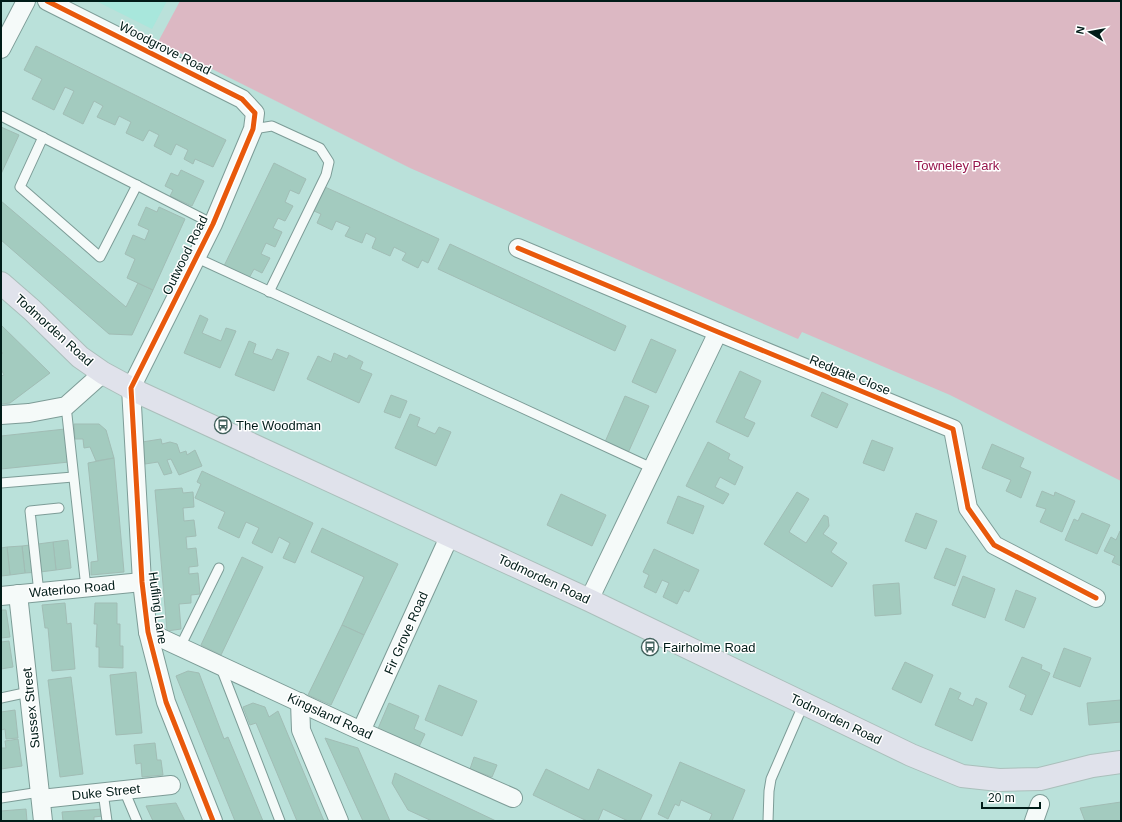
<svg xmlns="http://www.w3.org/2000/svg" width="1122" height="822" viewBox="0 0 1122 822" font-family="Helvetica,sans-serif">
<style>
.built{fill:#a8e7dc}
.green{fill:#dcb8c3}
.building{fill:#a3cbbf;stroke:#a1bdb5}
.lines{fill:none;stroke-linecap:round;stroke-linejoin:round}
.lane-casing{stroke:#7d9c97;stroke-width:11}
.street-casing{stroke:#7d9c97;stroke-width:20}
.highway-casing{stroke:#aabfbb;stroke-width:24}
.lane{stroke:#f5faf9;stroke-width:9}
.street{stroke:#f5faf9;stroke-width:18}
.highway{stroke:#e0e2eb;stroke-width:22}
.cycleway-casing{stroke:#fff;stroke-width:8}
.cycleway{stroke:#e8590c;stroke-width:5}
.labels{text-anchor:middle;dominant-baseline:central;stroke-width:3;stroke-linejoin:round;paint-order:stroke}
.street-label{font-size:13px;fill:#001c18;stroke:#fff}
.park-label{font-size:13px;fill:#96144b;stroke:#fff}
.poi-label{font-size:13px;fill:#001c18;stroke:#fff;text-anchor:start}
</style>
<rect width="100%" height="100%" fill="#bae1da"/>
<!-- built -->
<polygon class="built" points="96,1 167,1 152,29"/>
<!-- green -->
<polygon class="green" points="180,1 1121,1 1121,481 950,395 802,332 798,339 410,168 158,42"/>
<!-- building -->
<g class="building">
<polygon points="36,46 226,140 213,167 195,159 193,164 184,159 188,150 176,144 171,155 154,146 159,135 149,130 143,141 126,133 131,122 119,116 115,125 97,117 103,106 94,101 83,124 63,114 74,91 65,87 54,110 32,99 42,79 24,70"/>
<polygon points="1,127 19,135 1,174"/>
<polygon points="274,163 306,179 299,194 290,190 285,202 293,206 285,221 278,218 273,228 282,232 275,247 266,243 261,254 270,258 262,273 254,269 249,278 224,266"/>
<polygon points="181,170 204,181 192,206 170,196 173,190 165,186 171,173 178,176"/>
<polygon points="325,187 439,239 428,263 422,260 418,268 402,260 406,253 394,247 390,256 372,248 376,238 366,233 362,243 345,236 350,227 336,221 332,230 317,223 321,214 314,211"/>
<polygon points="1,201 126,307 138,283 153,290 132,335 109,334 1,240"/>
<polygon points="146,207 157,212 159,207 185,219 153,290 127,278 135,259 125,254 133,235 145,240 149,230 138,225"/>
<polygon points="450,244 626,326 615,351 438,269"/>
<polygon points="200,315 208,319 202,333 221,341 226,328 236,331 220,368 184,353"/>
<polygon points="1,325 50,373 10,403 1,404 1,376 4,375 1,369 1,354 3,353 1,352"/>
<polygon points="651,339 676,350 656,393 632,382"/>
<polygon points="249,341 256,344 253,353 272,360 277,349 289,353 274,391 235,375"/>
<polygon points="334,353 347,359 349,355 363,362 360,369 372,374 359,403 307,379 318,356 331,362"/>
<polygon points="740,371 761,381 744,418 755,423 748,437 716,422"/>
<polygon points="822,392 848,404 837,428 811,416"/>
<polygon points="391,395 407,401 400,418 384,412"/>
<polygon points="625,396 649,406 628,453 605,442"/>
<polygon points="410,414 420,418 417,426 435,434 439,427 451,432 436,466 395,448"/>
<polygon points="74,424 99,424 106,430 114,458 96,461 90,447 84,448 83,439 75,439"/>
<polygon points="65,429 69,462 1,469 1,436"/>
<polygon points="161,439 162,444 170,442 177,444 180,453 186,451 187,455 195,450 202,466 179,475 171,459 167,460 172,473 164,475 158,462 145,464 142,442"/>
<polygon points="872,440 893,448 884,471 863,463"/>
<polygon points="708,442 730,454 728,459 743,467 735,485 720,477 715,487 729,494 723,504 686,486"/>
<polygon points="992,444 1024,458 1020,467 1031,472 1021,498 1006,491 1011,480 982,468"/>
<polygon points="114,458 124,572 91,575 91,562 98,561 88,463"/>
<polygon points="202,471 313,523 295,563 283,558 290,543 279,537 272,553 252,543 259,528 246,522 239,538 218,528 225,512 195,498 201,484 197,482"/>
<polygon points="182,488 183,493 193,492 194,507 183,508 184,521 194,520 196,536 186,537 187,549 196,548 198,566 189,567 189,574 198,573 200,594 191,595 191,603 179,604 181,629 167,631 155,490"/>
<polygon points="1042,491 1054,496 1055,492 1075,501 1062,532 1040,522 1046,509 1036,506"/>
<polygon points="797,492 809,499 789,532 806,543 824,515 828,517 829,526 823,534 837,543 831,552 847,563 832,587 764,544"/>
<polygon points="561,494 606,515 592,546 547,525"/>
<polygon points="678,496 704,506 693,534 667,523"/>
<polygon points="916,513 937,521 926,549 905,541"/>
<polygon points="1082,513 1110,525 1097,554 1065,540 1074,519 1078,521"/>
<polygon points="322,528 398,564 364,635 342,625 364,577 311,552"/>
<polygon points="1120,531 1121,531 1121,566 1112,562 1115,556 1104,551 1111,537 1116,540"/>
<polygon points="68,540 71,568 56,570 53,542"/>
<polygon points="53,542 56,570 40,572 38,544"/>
<polygon points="38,544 40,572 25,573 22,546"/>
<polygon points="22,546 25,573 10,575 7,547"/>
<polygon points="7,547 10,575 1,576 1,548"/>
<polygon points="946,548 966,556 955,586 934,578"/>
<polygon points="654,549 699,570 689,592 684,590 677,604 663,597 669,583 662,580 656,593 644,587 649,575 643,572"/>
<polygon points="242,557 263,567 221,655 201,645"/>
<polygon points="963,576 995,589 985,618 952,605"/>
<polygon points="899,583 901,614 875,616 873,585"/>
<polygon points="1016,590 1036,598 1024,628 1005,620"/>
<polygon points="65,603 67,624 71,623 75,669 52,671 48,628 45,628 42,605"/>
<polygon points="95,603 117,603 117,624 120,624 120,646 123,646 123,668 99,667 99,647 96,647 97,624 94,624"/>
<polygon points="1,610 6,610 10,637 1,638"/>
<polygon points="342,625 364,635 331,705 308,695"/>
<polygon points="9,641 13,667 1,669 1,642"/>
<polygon points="1064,648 1091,658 1080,687 1053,677"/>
<polygon points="1022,657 1042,665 1041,669 1050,673 1032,715 1020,710 1026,695 1009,687"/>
<polygon points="905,662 933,675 921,703 892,689"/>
<polygon points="188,671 199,673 224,739 228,737 263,821 235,821 176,676"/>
<polygon points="136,672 142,733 116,735 110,675"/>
<polygon points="71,677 83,774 60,777 48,680"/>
<polygon points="439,685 477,701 462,736 425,720"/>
<polygon points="950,688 961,693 958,699 973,706 976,698 987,703 972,741 935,725"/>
<polygon points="1121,700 1121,722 1089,725 1087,703"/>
<polygon points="253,703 265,707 269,717 278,711 324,821 297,821 256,723 250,725 243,707"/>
<polygon points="389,703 419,716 414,729 425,734 418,749 377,731"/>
<polygon points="15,710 18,738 6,739 5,729 1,730 1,712"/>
<polygon points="325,738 358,748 390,821 363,821"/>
<polygon points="18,739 22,766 1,769 1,748 6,748 5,741"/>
<polygon points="155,743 157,760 161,760 163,775 142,777 141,763 136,764 134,745"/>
<polygon points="474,757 497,765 492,777 470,769"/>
<polygon points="680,762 745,790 732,821 709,821 712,814 681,800 679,806 675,804 668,819 658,814"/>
<polygon points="546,769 589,790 598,769 652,795 640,821 628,821 603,809 598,821 587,821 533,795"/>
<polygon points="395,773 496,821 432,821 408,810 392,783"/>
<polygon points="1121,802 1121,821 1085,821 1080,808"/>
<polygon points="176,803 185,821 153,821 146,806"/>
<polygon points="26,809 27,821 1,821 1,811"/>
<polygon points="102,809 103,816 94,817 94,821 63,821 62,812"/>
</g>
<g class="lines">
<!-- lane casing -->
<g class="lane-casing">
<g id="lane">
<polyline points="1,116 213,224"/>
<polyline points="253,129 272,126 320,148 329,162 326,175 269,292"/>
<polyline points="43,137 20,187 100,257 137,185"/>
<polyline points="197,258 652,468"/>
<polyline points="66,406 86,588"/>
<polyline points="1,483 73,477"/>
<polyline points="39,593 30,511 59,508"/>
<polyline points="180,647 219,568"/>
<polyline points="221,668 280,821"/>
<polyline points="1,698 29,692"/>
<polyline points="124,790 137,821"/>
<polyline points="103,792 107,821"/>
<polyline points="1,798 40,792"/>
<polyline points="768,821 769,791 771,779 804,703"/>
</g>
</g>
<!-- street casing -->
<g class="street-casing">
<g id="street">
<polyline points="47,1 242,99 255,113 253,129 213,224 131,388 142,582 148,632 166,702 213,821"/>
<polyline points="1,49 26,1"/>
<polyline points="518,248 718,332 953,429 968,508 994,545 1096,598"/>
<polyline points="1,415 29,413 66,406 103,373"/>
<polyline points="18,594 43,821"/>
<polyline points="1,596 142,582"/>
<polyline points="589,600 718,332"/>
<polyline points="148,632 361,731 513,798"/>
<polyline points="300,702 301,730 339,821"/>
<polyline points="361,731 450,535"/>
<polyline points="41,799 171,785"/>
<polyline points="1034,821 1040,804"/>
</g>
</g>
<!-- highway casing -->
<g class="highway-casing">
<polyline id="highway" points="1,283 32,310 80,357 103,373 140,393 589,600 911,755 962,776 999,780 1040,779 1092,766 1121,762"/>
</g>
<!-- lane -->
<use href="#lane" class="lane"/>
<!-- street -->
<use href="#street" class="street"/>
<!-- highway -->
<use href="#highway" class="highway"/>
<!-- cycleway casing -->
<g class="cycleway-casing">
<g id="cycleway">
<polyline points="47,1 242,99 255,113 253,129 213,224 131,388 142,582 148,632 166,702 213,821"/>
<polyline points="518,248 718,332 953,429 968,508 994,545 1096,598"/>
</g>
</g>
<!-- cycleway -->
<use href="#cycleway" class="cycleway"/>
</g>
<!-- icons -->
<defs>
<g id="bus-ring" transform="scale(0.9)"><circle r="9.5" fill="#fff" stroke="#41615c" stroke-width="1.5"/><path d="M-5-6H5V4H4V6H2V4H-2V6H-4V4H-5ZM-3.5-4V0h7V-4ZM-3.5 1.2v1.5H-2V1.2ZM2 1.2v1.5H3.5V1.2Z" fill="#41615c"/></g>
</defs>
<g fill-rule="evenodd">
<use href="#bus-ring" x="223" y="425"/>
<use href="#bus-ring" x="650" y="647"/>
</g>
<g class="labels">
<!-- street labels -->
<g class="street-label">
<text transform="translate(165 48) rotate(27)">Woodgrove Road</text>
<text transform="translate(185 255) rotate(-64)">Outwood Road</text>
<text transform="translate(54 330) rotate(42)">Todmorden Road</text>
<text transform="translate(850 375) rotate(22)">Redgate Close</text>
<text transform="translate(544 579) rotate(25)">Todmorden Road</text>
<text transform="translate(72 589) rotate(-5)">Waterloo Road</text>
<text transform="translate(158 608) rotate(82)">Hufling Lane</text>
<text transform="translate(406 633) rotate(-66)">Fir Grove Road</text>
<text transform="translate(31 708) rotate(-96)">Sussex Street</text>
<text transform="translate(330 716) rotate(25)">Kingsland Road</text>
<text transform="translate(836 719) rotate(26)">Todmorden Road</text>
<text transform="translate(106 792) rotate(-6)">Duke Street</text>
</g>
<!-- park labels -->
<g class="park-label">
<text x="957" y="165">Towneley Park</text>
</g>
<!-- poi labels -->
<g class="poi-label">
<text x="236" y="425">The Woodman</text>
<text x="663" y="647">Fairholme Road</text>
</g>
</g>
<!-- border -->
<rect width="1122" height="822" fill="none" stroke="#001c18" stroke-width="4"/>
<!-- north arrow -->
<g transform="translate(1090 32) rotate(281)" stroke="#ffffff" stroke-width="3" paint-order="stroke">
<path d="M0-3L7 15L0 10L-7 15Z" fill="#001c18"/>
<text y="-6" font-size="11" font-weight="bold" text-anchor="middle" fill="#001c18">N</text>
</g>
<!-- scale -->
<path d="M982 802v6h58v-6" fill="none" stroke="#001c18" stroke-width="2"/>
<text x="988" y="802" font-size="12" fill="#001c18" stroke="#ffffff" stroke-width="3" paint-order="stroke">20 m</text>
</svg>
